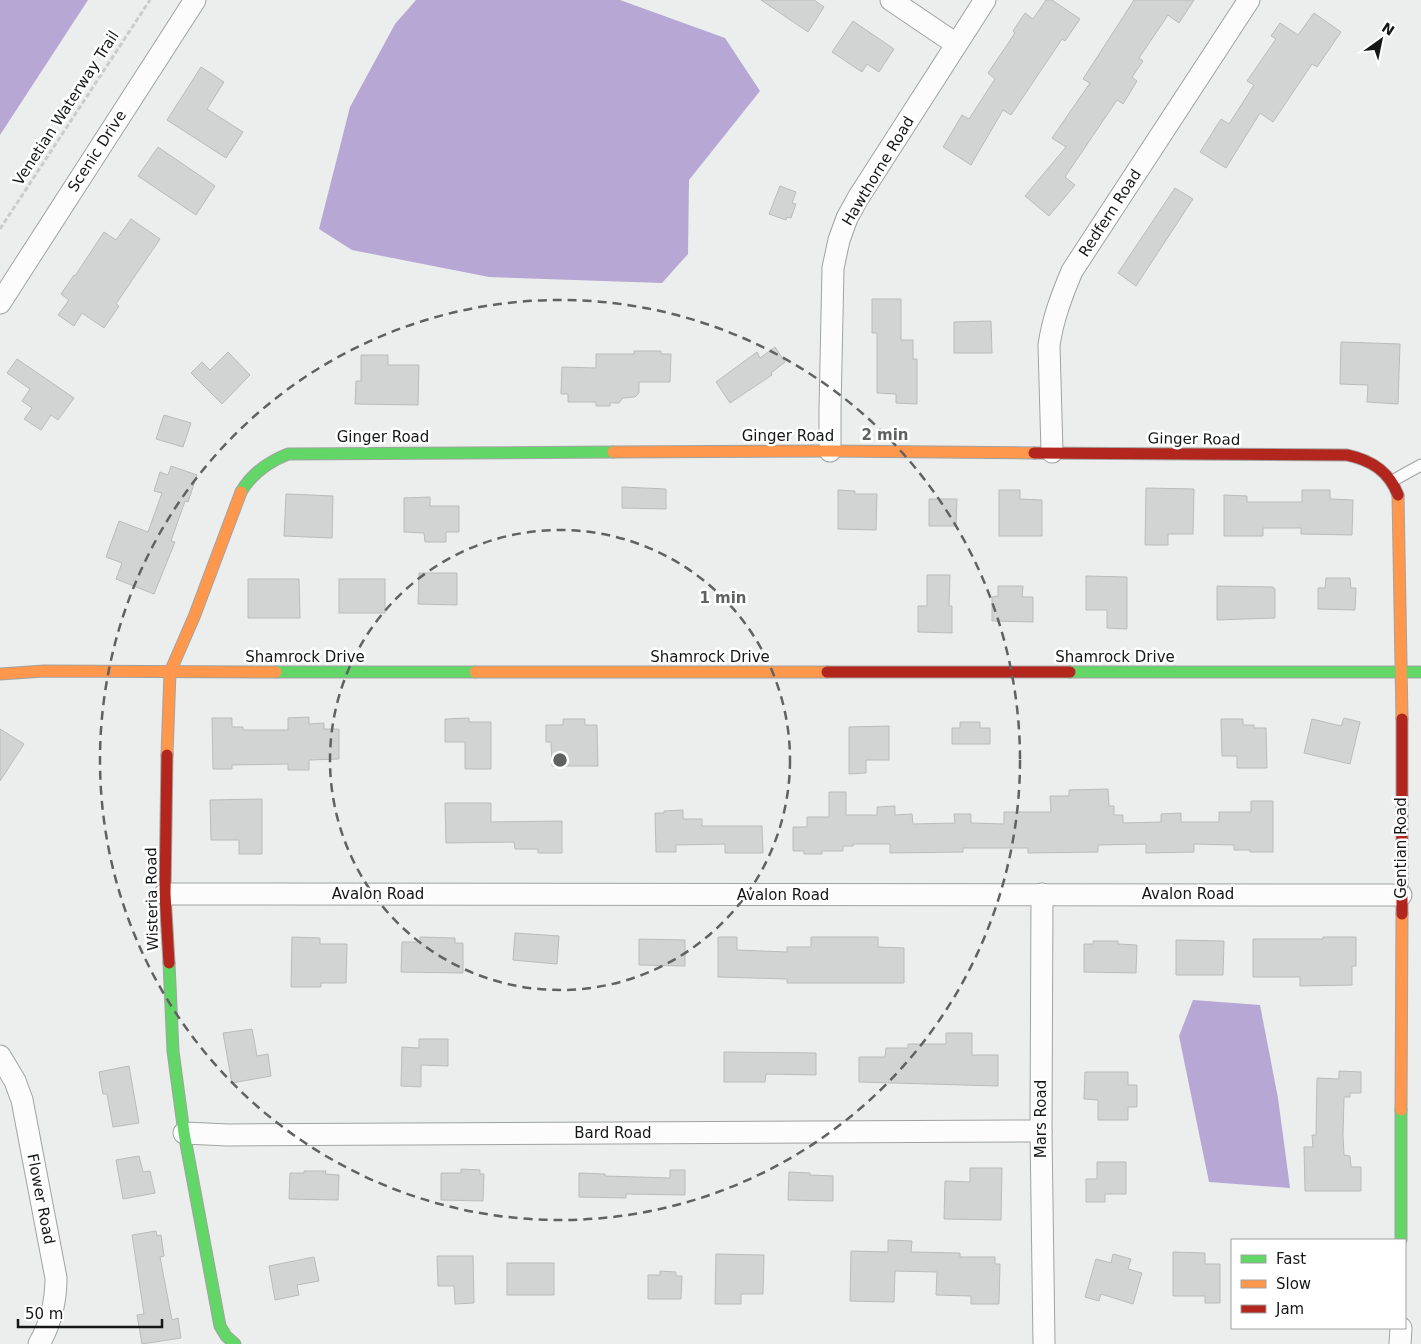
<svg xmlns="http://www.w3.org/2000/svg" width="1421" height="1344" viewBox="0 0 1421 1344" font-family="'DejaVu Sans',sans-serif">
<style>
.water{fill:#b7a7d4}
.building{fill:#d2d4d3;stroke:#babcba}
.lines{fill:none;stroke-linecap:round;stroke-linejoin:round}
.lane-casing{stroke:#a1a3a2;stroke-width:13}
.street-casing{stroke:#a1a3a2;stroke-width:23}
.fast-casing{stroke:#a1a3a2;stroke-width:13}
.slow-casing{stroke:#a1a3a2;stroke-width:13}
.jam-casing{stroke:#a1a3a2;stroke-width:13}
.path{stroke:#cacccb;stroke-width:3;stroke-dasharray:5 2.5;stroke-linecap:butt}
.lane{stroke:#fcfcfc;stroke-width:11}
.street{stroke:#fcfcfc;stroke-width:21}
.fast{stroke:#63d668;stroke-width:11}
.slow{stroke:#ff974d;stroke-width:11}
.jam{stroke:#b3261e;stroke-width:11}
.ring{fill:none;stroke:#606261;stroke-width:2.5;stroke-dasharray:9 6}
.labels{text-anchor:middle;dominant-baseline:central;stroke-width:5;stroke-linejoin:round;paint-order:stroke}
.street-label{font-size:15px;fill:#151716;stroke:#fff}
.centre{fill:#606261;stroke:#fff;stroke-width:2.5}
.ring-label{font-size:15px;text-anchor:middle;font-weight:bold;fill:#606261;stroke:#fff;stroke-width:5;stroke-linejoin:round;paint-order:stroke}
</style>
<rect width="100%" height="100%" fill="#ebeeec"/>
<!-- water -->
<g class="water">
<polygon points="0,0 88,0 0,135"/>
<polygon points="416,0 620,0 725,38 760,91 689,180 688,254 662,283 489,277 352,250 319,229 350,107 395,24"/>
<polygon points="1193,1000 1260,1005 1278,1098 1290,1188 1209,1182 1179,1036"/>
</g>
<!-- building -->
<g class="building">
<polygon points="761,0 814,0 824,7 808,32"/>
<polygon points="1046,0 1052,0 1080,19 1065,41 1062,39 1050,57 1011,115 1003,110 971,165 943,147 962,115 969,119 995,79 988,73 1015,33 1013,31 1025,13 1033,19"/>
<polygon points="1134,0 1194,0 1179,23 1168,15 1139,58 1143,61 1132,77 1137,81 1123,104 1117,100 1065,177 1075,185 1049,216 1025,196 1066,147 1052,138 1090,83 1083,79"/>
<polygon points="1314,13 1341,32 1317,67 1312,64 1273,122 1260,113 1226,168 1200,152 1221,119 1229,124 1254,85 1247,81 1276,39 1271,36 1280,23 1298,35"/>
<polygon points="853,21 894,49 879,72 867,64 862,72 832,52"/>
<polygon points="201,67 224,82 207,109 243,132 226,158 167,120"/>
<polygon points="158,147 215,186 196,215 138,176"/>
<polygon points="780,186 796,192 792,203 796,204 791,218 787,217 786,220 769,214"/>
<polygon points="1175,188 1193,199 1136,286 1118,273"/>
<polygon points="131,219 160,239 116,304 119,306 104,328 82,313 74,326 58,315 69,300 61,294 74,275 75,276 104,232 116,240"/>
<polygon points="872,299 901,299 901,340 913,340 913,359 917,359 917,404 896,403 896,394 877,393 877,333 872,333"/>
<polygon points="991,321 992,353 954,353 954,322"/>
<polygon points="1341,342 1400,344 1398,404 1367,402 1368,385 1340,384"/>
<polygon points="775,347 785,362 771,373 772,375 730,403 716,382 757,352 760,358"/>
<polygon points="634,351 661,351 661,354 671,354 670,382 639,382 639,393 635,397 623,398 619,403 610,403 610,406 596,406 596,402 568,402 568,394 561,394 562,367 596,368 596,354 634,354"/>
<polygon points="228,352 250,375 222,404 191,373 202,362 210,370"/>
<polygon points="361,355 388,355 388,365 419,365 418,405 355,404 356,381 361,381"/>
<polygon points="17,359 74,398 58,420 51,415 41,430 24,419 32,408 22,401 30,389 7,373"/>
<polygon points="164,415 191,423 183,447 156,439"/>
<polygon points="171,466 197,475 188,502 185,501 171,541 175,542 154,594 116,579 122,563 106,557 119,521 148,532 162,493 154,491 160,472 168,475"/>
<polygon points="622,487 666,489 666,509 622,508"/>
<polygon points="1146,488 1194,489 1193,534 1168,534 1168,545 1145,545"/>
<polygon points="838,490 855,491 855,494 877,494 876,530 838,529"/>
<polygon points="999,490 1020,490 1020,499 1042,500 1042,536 999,536"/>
<polygon points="1302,490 1330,490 1330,499 1353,500 1352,535 1301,534 1301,528 1263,528 1263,536 1224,536 1224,495 1247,496 1247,502 1302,502"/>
<polygon points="286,494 333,496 332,538 284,536"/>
<polygon points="430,497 430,506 459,506 459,532 446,532 446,542 425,542 424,533 404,532 404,498"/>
<polygon points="929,499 957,499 956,526 929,526"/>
<polygon points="419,573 457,573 457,605 418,604"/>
<polygon points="927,575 950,575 949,606 952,606 952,633 918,632 918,606 927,606"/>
<polygon points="1086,576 1127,577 1127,629 1107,628 1107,610 1086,610"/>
<polygon points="1326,578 1350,578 1351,588 1356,588 1355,610 1318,609 1318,588 1325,588"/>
<polygon points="248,579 299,579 300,618 248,618"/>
<rect x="339" y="579" width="46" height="34"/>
<polygon points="998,586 1023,586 1022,597 1033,597 1033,622 992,621 992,597 998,596"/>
<polygon points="1217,586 1273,587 1275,589 1275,618 1217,620"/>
<polygon points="309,717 309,724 324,723 324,729 339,729 339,759 309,760 309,770 288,770 288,764 232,765 232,769 213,769 212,718 232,718 232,727 243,727 243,730 288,730 288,718"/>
<polygon points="469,718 469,722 491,722 491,769 465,769 465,742 445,742 445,719"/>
<polygon points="1344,718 1360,722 1350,764 1304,753 1312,719 1341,726"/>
<polygon points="563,719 585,719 585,725 597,725 598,766 552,766 551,742 546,742 546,725 563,725"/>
<polygon points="1221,719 1243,719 1243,725 1254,725 1254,728 1266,728 1267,768 1237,768 1237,756 1222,756"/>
<polygon points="960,722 980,722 980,728 990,728 990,744 952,744 952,728 960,728"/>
<polygon points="889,726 889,760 866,760 866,773 849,774 849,727"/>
<polygon points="0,729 24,744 0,781"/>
<polygon points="1108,789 1109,806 1114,806 1114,815 1123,815 1123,823 1161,822 1161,814 1181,813 1181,822 1219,822 1219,812 1251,812 1251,801 1273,801 1273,852 1250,852 1250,850 1234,850 1234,845 1194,844 1194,852 1146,853 1146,844 1098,845 1098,852 1028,853 1028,848 963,848 963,852 890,853 890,844 853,844 853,846 843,846 843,851 822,851 822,854 804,854 804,851 793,851 793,827 807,827 807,817 829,817 829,792 846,792 846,815 877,815 877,807 895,806 895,815 912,814 913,824 955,823 954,814 971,814 971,823 1004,824 1004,812 1051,812 1050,796 1069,796 1069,790"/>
<polygon points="262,799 262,854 239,854 239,840 211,840 210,800"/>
<polygon points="445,803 491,803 491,822 562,821 562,853 538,853 538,849 515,849 514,842 446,843"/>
<polygon points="683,810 683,819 702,819 702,826 762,826 763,853 725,853 725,844 676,845 676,852 656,852 655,813 664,813 664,811"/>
<polygon points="515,933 559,936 557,964 513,960"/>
<polygon points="292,937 320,938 320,944 347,944 346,983 321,983 321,987 291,987"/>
<polygon points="420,937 455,938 455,943 463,943 463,973 401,972 402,942 420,942"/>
<polygon points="718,937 737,937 737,950 787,952 787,947 811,947 811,937 878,937 878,947 904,948 904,983 787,983 787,979 718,977"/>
<polygon points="1323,937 1356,937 1356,966 1352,966 1352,985 1300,986 1300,977 1253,977 1253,939 1323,939"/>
<polygon points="639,939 685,940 685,966 639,965"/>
<polygon points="1176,940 1224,941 1223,975 1176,975"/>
<polygon points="1093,941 1118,941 1118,944 1137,945 1136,973 1084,972 1084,944 1093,944"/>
<polygon points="252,1029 257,1056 268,1054 271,1076 232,1083 223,1033"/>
<polygon points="946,1033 972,1033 972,1055 998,1055 998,1086 859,1082 859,1057 885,1057 886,1048 908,1048 908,1044 946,1044"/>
<polygon points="419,1039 448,1039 448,1066 421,1065 421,1087 401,1086 402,1047 419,1048"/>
<polygon points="724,1052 816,1053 816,1075 766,1074 765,1082 724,1082"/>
<polygon points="129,1066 139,1123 113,1127 107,1094 103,1094 99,1072"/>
<polygon points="1339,1071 1361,1072 1361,1093 1350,1093 1350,1097 1344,1097 1343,1135 1344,1155 1350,1156 1351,1167 1361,1167 1361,1191 1305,1191 1304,1147 1313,1147 1312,1135 1316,1135 1317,1078 1339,1079"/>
<polygon points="1085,1072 1128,1072 1128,1085 1137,1085 1137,1107 1128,1107 1128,1120 1098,1120 1098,1100 1084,1099"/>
<polygon points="139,1156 143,1172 150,1171 155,1193 123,1199 116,1160"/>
<polygon points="1097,1162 1126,1162 1126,1194 1105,1194 1105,1202 1086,1202 1086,1179 1097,1179"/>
<polygon points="970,1168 1002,1168 1001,1220 944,1219 945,1181 970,1182"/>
<polygon points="461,1169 480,1170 480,1174 484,1174 483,1201 441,1200 441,1173 461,1173"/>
<polygon points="670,1170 685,1170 685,1195 626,1194 626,1198 579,1197 579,1173 605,1174 605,1176 670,1178"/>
<polygon points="304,1171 326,1171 325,1174 339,1175 338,1200 289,1199 290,1173 304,1173"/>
<polygon points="789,1172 810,1173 810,1175 833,1176 833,1201 788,1200"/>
<polygon points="156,1231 157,1236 161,1235 164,1256 160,1257 172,1320 178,1318 181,1338 142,1344 137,1315 144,1314 132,1235"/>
<polygon points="888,1240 912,1241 911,1252 960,1253 960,1257 995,1257 995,1264 1000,1264 999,1304 971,1304 971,1296 936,1295 937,1272 895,1271 894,1302 850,1301 851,1251 888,1252"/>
<polygon points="1173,1252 1205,1253 1205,1264 1220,1264 1220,1303 1205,1303 1205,1296 1173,1296"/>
<polygon points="716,1254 764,1255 763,1294 741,1294 741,1304 715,1304"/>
<polygon points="1113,1254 1131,1259 1128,1269 1142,1273 1133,1304 1101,1294 1099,1301 1085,1297 1096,1259 1111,1263"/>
<polygon points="437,1256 473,1256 474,1303 455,1304 454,1286 438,1286"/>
<polygon points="314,1257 319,1281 297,1285 299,1295 275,1300 269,1266"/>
<rect x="507" y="1263" width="47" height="32"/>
<polygon points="660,1271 676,1272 676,1276 682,1276 681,1299 648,1299 648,1275 660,1275"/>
</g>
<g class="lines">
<!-- lane casing -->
<g class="lane-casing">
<polyline id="lane" points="1392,481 1421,465"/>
</g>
<!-- street casing -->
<g class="street-casing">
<g id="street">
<polyline points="891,0 956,44"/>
<polyline points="0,303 195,0"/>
<polyline points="830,451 830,409 833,268 839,240 847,218 858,198 985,0"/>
<path d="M 1052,452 L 1049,345 C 1053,318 1062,295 1072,271 L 1249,0"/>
<polyline points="165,894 1401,895"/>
<polyline points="1042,894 1041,1131 1044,1344"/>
<path d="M 0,1056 L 15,1081 L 22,1100 L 56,1278 C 56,1302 51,1323 39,1344"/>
<polyline points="184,1133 228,1135 1041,1131"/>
<polyline points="1400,1344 1401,1328"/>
</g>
</g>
<!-- fast casing -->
<g class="fast-casing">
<g id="fast">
<path d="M 241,492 C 252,473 268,462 288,454 L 613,452"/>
<polyline points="276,672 475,672"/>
<polyline points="1070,672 1420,672"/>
<polyline points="169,963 173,1051 184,1133 220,1326 226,1336 235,1344"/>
<polyline points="1401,1240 1401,1110"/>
</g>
</g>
<!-- slow casing -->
<g class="slow-casing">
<g id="slow">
<polyline points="613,452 830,451 1034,453"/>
<polyline points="1398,495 1402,719"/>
<polyline points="475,672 827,672"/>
<polyline points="0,674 44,671 276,672"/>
<polyline points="167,755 170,672 194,617 241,492"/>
<polyline points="1401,1110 1402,914"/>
</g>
</g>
<!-- jam casing -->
<g class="jam-casing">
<g id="jam">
<path d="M 1034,453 L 1347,455 C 1371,460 1389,471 1398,495"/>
<polyline points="827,672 1070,672"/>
<polyline points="167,755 165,894 169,963"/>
<polyline points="1402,914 1402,719"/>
</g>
</g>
<!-- path -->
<polyline class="path" points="0,229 150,0"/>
<!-- lane -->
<use href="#lane" class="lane"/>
<!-- street -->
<use href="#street" class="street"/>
<!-- fast -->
<use href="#fast" class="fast"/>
<!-- slow -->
<use href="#slow" class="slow"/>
<!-- jam -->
<use href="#jam" class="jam"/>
</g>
<!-- distance rings -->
<g class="ring">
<circle cx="560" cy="760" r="230"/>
<circle cx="560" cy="760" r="460"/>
</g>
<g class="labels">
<!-- street labels -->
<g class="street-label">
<text transform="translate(66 108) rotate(-57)">Venetian Waterway Trail</text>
<text transform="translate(97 151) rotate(-57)">Scenic Drive</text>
<text transform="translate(878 171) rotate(-59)">Hawthorne Road</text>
<text transform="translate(1110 213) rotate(-57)">Redfern Road</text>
<text x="788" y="436">Ginger Road</text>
<text x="383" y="437">Ginger Road</text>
<text transform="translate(1194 439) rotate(1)">Ginger Road</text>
<text x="305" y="657">Shamrock Drive</text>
<text x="710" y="657">Shamrock Drive</text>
<text x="1115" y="657">Shamrock Drive</text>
<text transform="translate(1401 848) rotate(-90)">Gentian Road</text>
<text x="378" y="894">Avalon Road</text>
<text x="1188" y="894">Avalon Road</text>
<text x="783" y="895">Avalon Road</text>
<text transform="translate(152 899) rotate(-91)">Wisteria Road</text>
<text transform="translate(1041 1119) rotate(-90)">Mars Road</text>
<text x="613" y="1133">Bard Road</text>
<text transform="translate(41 1199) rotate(79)">Flower Road</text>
</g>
</g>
<circle cx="560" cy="760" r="8" class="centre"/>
<g class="ring-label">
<text x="885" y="440">2 min</text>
<text x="723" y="603">1 min</text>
</g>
<!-- legend -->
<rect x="1231" y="1239" width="175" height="90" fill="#ffffff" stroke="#a1a2a2"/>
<rect x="1241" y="1255" width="25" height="8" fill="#63d668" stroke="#a1a2a2"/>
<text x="1276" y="1264" font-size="15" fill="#151716">Fast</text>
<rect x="1241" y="1280" width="25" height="8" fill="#ff974d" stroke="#a1a2a2"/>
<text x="1276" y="1289" font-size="15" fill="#151716">Slow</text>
<rect x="1241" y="1305" width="25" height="8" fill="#b3261e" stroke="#a1a2a2"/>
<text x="1276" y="1314" font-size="15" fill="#151716">Jam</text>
<!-- north arrow -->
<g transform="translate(1381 40) rotate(33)" stroke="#ffffff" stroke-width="4" paint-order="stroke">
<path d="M0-4L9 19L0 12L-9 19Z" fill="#151716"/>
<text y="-8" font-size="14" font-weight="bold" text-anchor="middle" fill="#151716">N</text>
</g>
<!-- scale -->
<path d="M18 1319v8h144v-8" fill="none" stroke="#151716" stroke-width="2.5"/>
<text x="25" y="1319" font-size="15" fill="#151716" stroke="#ffffff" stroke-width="4" paint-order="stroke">50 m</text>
</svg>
